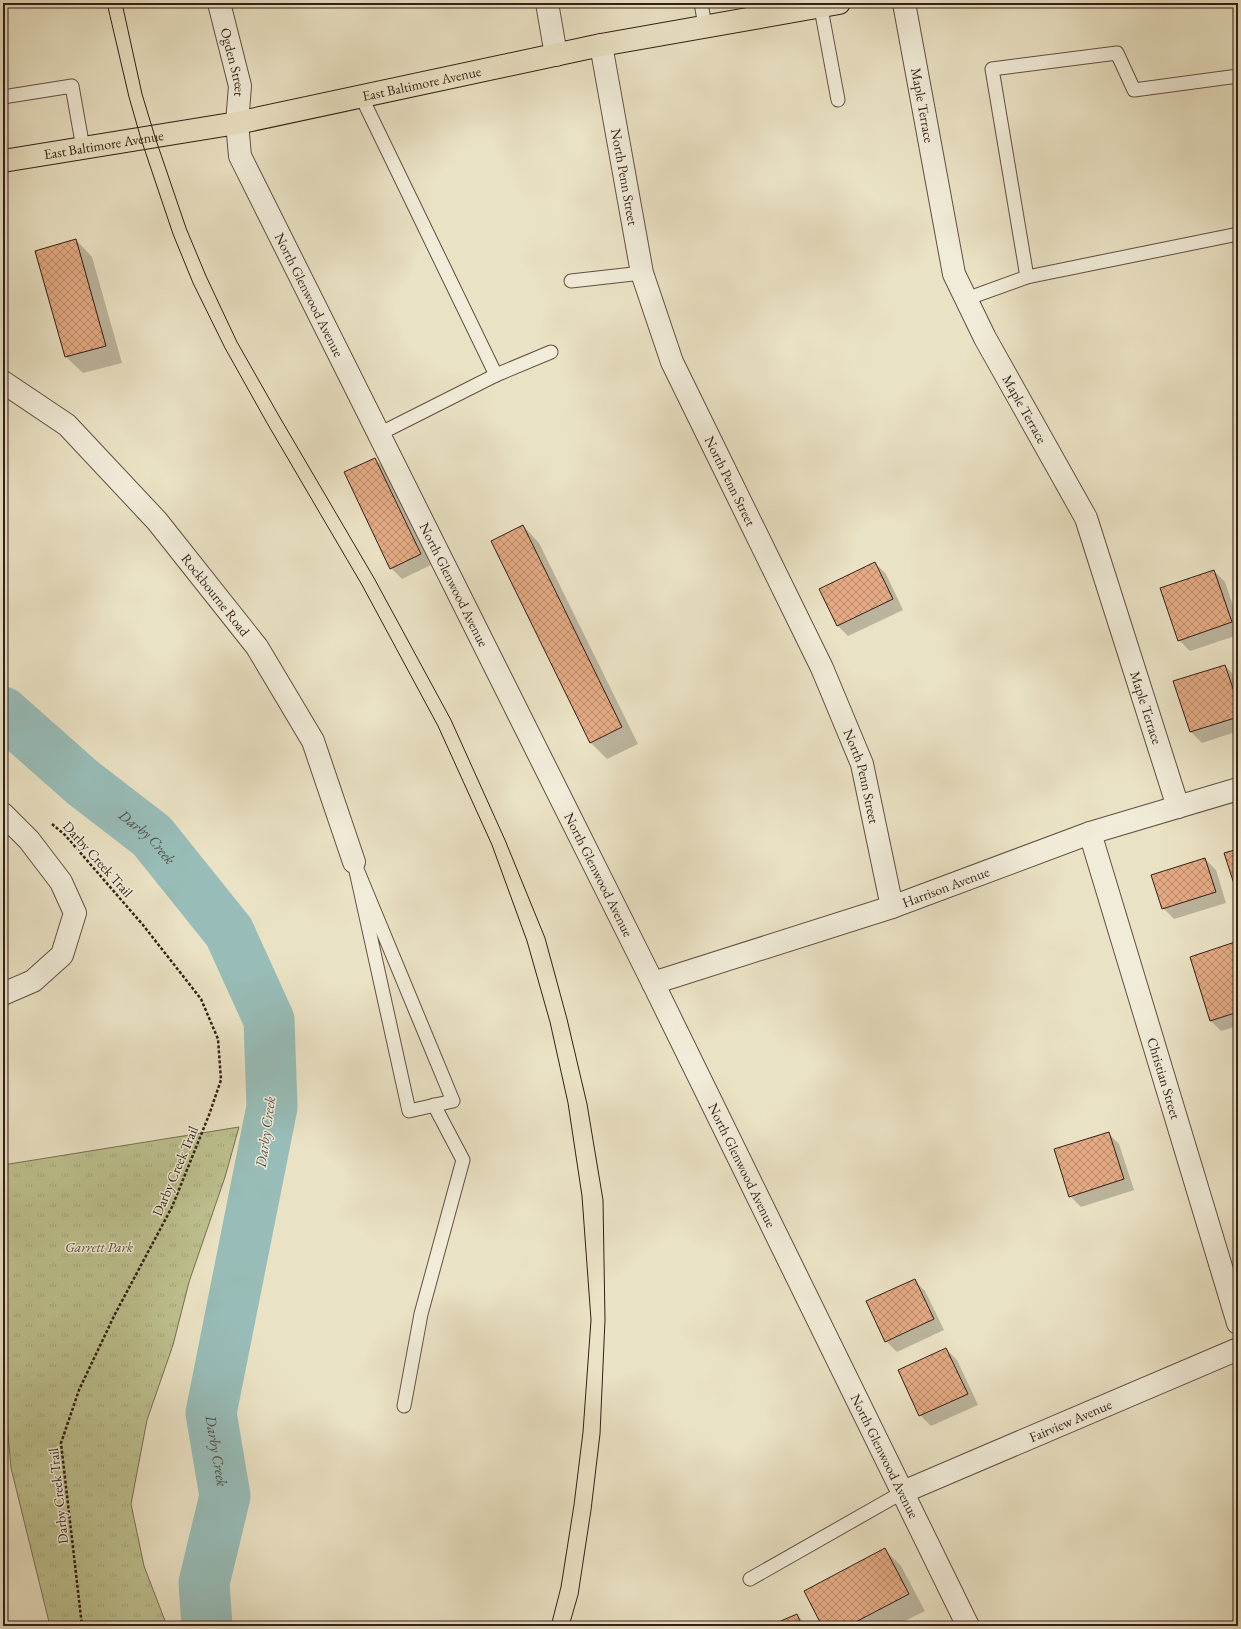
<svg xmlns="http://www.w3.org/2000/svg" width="1241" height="1629" viewBox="0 0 1241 1629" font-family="'EB Garamond',serif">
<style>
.park{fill:url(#park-tufts);stroke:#787052}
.shadow{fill:#0003}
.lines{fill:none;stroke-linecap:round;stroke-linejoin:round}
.river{stroke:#98bdb8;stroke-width:51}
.building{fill:url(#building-cross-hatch);stroke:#331f16}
.service-casing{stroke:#615042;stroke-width:15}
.minor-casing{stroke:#615042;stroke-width:24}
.primary-casing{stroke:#331f16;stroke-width:24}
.path{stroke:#331f16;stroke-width:2.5;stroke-dasharray:3 2;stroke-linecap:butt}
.service{stroke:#f1ecd9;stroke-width:13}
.minor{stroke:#f1ecd9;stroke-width:22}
.primary{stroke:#eae2c4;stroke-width:22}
.tram{stroke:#331f16;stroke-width:1}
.labels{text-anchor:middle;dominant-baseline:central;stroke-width:3;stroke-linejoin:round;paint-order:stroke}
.street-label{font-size:14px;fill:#331f16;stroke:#f1ecd9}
.park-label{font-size:14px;font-style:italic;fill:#5c503a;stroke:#f1ecd9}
.water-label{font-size:15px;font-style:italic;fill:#514e47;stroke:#f1ecd9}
</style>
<defs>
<pattern id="park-tufts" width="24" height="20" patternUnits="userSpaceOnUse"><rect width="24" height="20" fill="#bdc18f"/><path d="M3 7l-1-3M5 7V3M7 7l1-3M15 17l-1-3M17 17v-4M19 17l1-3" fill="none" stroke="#a3a57b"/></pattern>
<pattern id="building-cross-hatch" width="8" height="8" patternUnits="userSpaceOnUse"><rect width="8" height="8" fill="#e3aa83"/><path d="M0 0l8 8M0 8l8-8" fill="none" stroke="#b98a6a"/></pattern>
</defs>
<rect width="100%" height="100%" fill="#eae2c4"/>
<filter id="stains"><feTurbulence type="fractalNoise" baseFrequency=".005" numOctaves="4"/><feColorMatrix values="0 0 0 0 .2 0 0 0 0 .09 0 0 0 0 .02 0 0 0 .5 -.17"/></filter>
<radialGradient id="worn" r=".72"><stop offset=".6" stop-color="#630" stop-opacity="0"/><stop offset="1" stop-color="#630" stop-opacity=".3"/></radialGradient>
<!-- park -->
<polygon class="park" points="239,1127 225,1177 189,1282 173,1345 147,1420 131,1504 144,1566 167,1626 50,1626 11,1468 3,1379 3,1165"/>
<!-- shadow -->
<g class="shadow">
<polygon points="76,240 92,257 122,363 83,373 66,357 36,251"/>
<polygon points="375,459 386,470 431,565 402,579 391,568"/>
<polygon points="523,526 539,543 638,744 607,759 590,742"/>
<polygon points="875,563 886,574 903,610 848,636 837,625"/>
<polygon points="1214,571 1225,582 1238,621 1238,635 1190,651 1179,640"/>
<polygon points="1225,666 1236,677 1238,682 1238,731 1202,743 1191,732 1175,682"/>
<polygon points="1205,859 1216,870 1226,903 1174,919 1163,908"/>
<polygon points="1238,942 1238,1026 1221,1031 1210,1020"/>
<polygon points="1108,1133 1119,1144 1134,1190 1081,1207 1070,1196"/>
<polygon points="914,1280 925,1291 944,1330 897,1352 886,1341"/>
<polygon points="946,1349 957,1360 978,1405 931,1426 920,1415"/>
<polygon points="885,1550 901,1566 925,1611 895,1626 823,1626"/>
<polygon points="797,1615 808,1626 772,1626"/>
</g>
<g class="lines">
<!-- river -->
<path class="river" id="s1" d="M 3,712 L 82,782 L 152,836 L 229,932 L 269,1020 L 272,1107 L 211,1413 L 225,1496 L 204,1583 L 207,1626"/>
</g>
<!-- building -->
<g class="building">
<polygon points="76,239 106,346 65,357 35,251"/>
<polygon points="375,458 421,554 390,569 344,472"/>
<polygon points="523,525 622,727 590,743 491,541"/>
<polygon points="875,562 893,599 837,626 819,589"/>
<polygon points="1214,570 1232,622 1178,641 1160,588"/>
<polygon points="1225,665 1238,703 1238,717 1190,732 1173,681"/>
<polygon points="1238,849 1238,889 1236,890 1224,853"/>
<polygon points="1205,858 1216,892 1162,909 1151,875"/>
<polygon points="1238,941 1238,1012 1210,1021 1190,957"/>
<polygon points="1109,1132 1124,1179 1069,1197 1054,1149"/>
<polygon points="915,1279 934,1319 885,1342 866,1301"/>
<polygon points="946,1348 968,1394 919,1416 898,1370"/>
<polygon points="885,1548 909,1594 848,1626 822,1626 804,1591"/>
<polygon points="797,1614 802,1626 769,1626"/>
</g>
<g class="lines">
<!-- service casing -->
<g class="service-casing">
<g id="service">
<polyline points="701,3 705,26"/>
<polyline points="820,3 838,100"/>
<polyline points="361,96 496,375 551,352"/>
<polyline points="3,97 72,86 83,148"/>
<polyline points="1027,277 1238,234"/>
<polyline points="571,281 642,273"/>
<polyline points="966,299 1027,277 992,69 1117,53 1134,90 1238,76"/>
<polyline points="379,434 496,375"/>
<polygon points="354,862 453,1101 409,1111"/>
<polyline points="404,1406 421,1314 463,1160 434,1105"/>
<polyline points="750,1579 903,1492"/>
</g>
</g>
<!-- minor casing -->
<g class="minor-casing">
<g id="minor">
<path id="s2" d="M 219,3 L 240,86 L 237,123 L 240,156 L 653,983 L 968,1626"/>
<polyline points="547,3 556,55"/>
<path id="s3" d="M 904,3 L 954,274 L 985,338 L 1086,518 L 1178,807"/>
<path id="s4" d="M 601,45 L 642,273 L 672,362 L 822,668 L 862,764 L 892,907"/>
<path id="s5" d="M 3,382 L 67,425 L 157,521 L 257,647 L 313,741 L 354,862"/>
<polyline points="3,814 29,840 61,882 75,913 62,955 33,981 3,994"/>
<path id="s6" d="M 1090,833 L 1238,1323"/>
<path id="s7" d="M 653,983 L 892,907 L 1090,833 L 1238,789"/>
<path id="s8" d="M 903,1492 L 1238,1349"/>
</g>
</g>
<!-- primary casing -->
<g class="primary-casing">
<g id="primary">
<path id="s9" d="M 3,161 L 237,123 L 601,45 L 839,3"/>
</g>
</g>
<!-- path -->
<polyline class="path" points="52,824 65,835 143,925 201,999 218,1039 221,1080 209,1115 172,1207 115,1314 79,1390 61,1443 82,1626"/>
<!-- service -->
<use href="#service" class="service"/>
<!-- minor -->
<use href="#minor" class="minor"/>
<!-- primary -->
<use href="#primary" class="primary"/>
<!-- tram -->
<g class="tram">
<polyline points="107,3 129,97 141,139 173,234 193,283 225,348 267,423 362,585 438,726 492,845 527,941 550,1022 568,1103 582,1196 591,1320 583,1432 574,1505 561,1587 551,1626"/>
<polyline points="122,3 142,94 155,137 186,228 206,276 237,342 279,416 374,578 451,720 505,840 545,938 567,1019 587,1104 603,1200 605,1320 600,1434 591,1510 578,1595 569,1626"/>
</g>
</g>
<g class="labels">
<!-- street labels -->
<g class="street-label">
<text stroke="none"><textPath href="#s2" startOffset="61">Ogden Street</textPath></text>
<text stroke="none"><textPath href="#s9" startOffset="426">East Baltimore Avenue</textPath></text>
<text stroke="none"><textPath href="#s3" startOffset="104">Maple Terrace</textPath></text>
<text stroke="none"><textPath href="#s9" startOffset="102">East Baltimore Avenue</textPath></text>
<text stroke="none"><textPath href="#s4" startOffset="134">North Penn Street</textPath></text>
<text stroke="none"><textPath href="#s2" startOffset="311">North Glenwood Avenue</textPath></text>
<text stroke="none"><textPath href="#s3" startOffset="428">Maple Terrace</textPath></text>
<text stroke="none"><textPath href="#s4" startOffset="458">North Penn Street</textPath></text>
<text stroke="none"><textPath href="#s2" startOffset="635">North Glenwood Avenue</textPath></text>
<text stroke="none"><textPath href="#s5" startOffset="303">Rockbourne Road</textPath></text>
<text stroke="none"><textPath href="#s3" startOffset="752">Maple Terrace</textPath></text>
<text stroke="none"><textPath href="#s4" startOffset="782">North Penn Street</textPath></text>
<text transform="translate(98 859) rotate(48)">Darby Creek Trail</text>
<text stroke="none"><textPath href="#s2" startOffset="959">North Glenwood Avenue</textPath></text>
<text stroke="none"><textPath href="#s7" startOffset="308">Harrison Avenue</textPath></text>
<text stroke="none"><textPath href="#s6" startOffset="256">Christian Street</textPath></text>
<text stroke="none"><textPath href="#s2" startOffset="1283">North Glenwood Avenue</textPath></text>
<text transform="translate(175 1171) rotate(-67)">Darby Creek Trail</text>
<text stroke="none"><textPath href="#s8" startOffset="182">Fairview Avenue</textPath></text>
<text stroke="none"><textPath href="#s2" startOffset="1607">North Glenwood Avenue</textPath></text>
<text transform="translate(58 1496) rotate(-96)">Darby Creek Trail</text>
</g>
<!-- park labels -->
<g class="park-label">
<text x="99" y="1247">Garrett Park</text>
</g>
<!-- water labels -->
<g class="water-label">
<text stroke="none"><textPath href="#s1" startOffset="191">Darby Creek</textPath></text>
<text transform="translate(265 1132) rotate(-82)">Darby Creek</text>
<text stroke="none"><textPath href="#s1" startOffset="851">Darby Creek</textPath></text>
</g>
</g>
<!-- margin -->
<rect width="1241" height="1629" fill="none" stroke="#eae2c4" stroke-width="16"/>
<rect x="4" y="4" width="1233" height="1621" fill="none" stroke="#331f16" stroke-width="2"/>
<rect x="8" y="8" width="1225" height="1613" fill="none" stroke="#331f16"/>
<rect width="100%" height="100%" filter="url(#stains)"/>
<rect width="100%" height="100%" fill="url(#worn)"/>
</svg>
